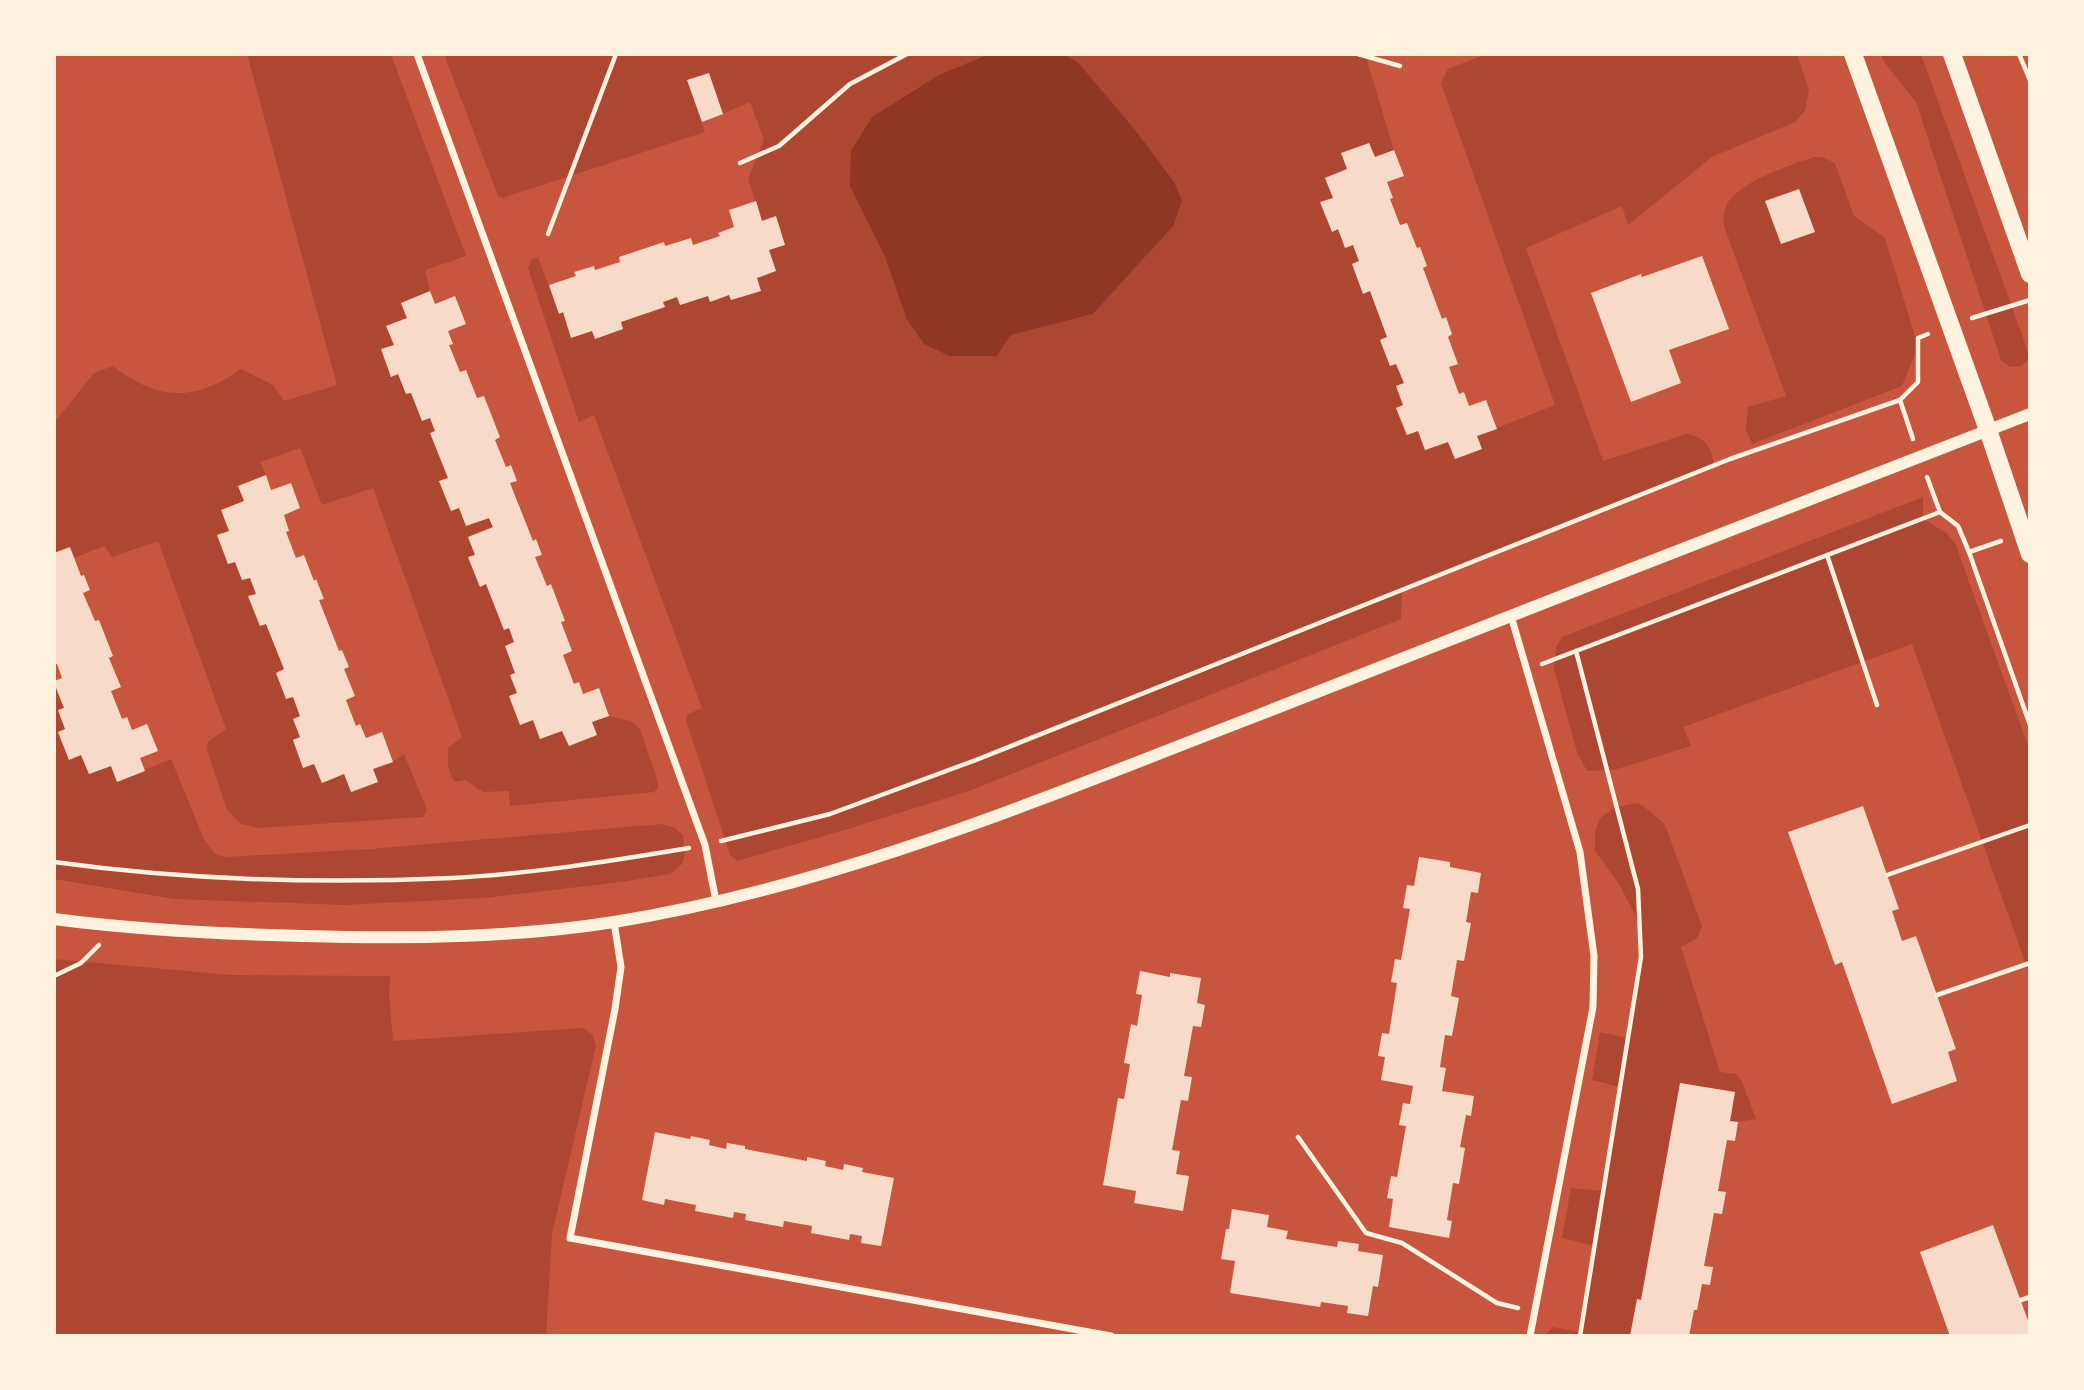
<svg xmlns="http://www.w3.org/2000/svg" width="2084" height="1390" viewBox="0 0 2084 1390" font-family="'PT Sans Narrow',sans-serif">
<style>
.green{fill:#ae4732}
.water{fill:#8f3625}
.building{fill:#f7dbc8}
.lines{fill:none;stroke-linecap:round;stroke-linejoin:round}
.path{stroke:#fff3e0;stroke-width:4.5}
.minor{stroke:#fff3e0;stroke-width:7}
.tertiary{stroke:#fff3e0;stroke-width:12}
.primary{stroke:#fff3e0;stroke-width:18}
</style>
<rect width="100%" height="100%" fill="#c8553d"/>
<!-- green -->
<g class="green">
<path d="M 247,54 L 391,54 L 466,256 L 425,270 L 430,291 L 401,303 L 407,318 L 387,326 L 394,345 L 381,350 L 391,376 L 398,374 L 406,394 L 411,393 L 430,418 L 435,431 L 430,433 L 448,478 L 440,481 L 459,508 L 466,526 L 489,518 L 493,527 L 468,537 L 475,555 L 468,558 L 479,586 L 486,584 L 504,630 L 509,628 L 514,642 L 515,673 L 510,675 L 517,693 L 509,697 L 520,725 L 533,720 L 540,739 L 562,731 L 569,746 L 596,735 L 592,722 L 609,716 L 631,721 L 640,729 L 658,782 L 658,788 L 654,792 L 510,806 L 509,791 L 483,792 L 465,780 L 454,782 L 448,767 L 448,748 L 462,737 L 373,488 L 322,505 L 300,448 L 260,462 L 266,475 L 238,486 L 244,501 L 229,531 L 217,536 L 228,564 L 235,562 L 242,580 L 250,578 L 256,594 L 248,597 L 260,626 L 266,624 L 284,669 L 286,699 L 293,697 L 300,716 L 293,719 L 300,737 L 293,740 L 303,767 L 314,764 L 322,783 L 344,774 L 352,792 L 378,782 L 373,769 L 393,762 L 404,754 L 427,810 L 423,817 L 259,828 L 241,824 L 227,810 L 207,750 L 208,742 L 226,729 L 158,541 L 112,557 L 104,546 L 74,558 L 69,547 L 54,553 L 54,423 L 94,373 L 113,366 C 157,401 195,402 241,369 L 273,385 L 284,401 L 337,385 Z"/>
<path d="M 444,54 L 989,54 L 939,75 L 885,257 L 907,320 L 924,344 L 949,356 L 997,356 L 1011,335 L 1093,314 L 1174,225 L 1182,201 L 1136,131 L 1078,62 L 1064,54 L 1365,54 L 1394,150 L 1375,157 L 1369,143 L 1347,169 L 1325,177 L 1333,198 L 1321,202 L 1332,231 L 1338,229 L 1353,245 L 1359,261 L 1352,264 L 1363,293 L 1370,291 L 1387,337 L 1380,340 L 1390,366 L 1396,364 L 1404,383 L 1403,405 L 1396,408 L 1406,435 L 1418,431 L 1425,450 L 1448,442 L 1455,459 L 1482,449 L 1477,436 L 1555,405 L 1441,83 L 1448,69 L 1486,54 L 1797,54 L 1809,90 L 1805,111 L 1795,122 L 1712,157 L 1628,225 L 1622,206 L 1526,248 L 1603,461 L 1687,434 C 1706,437 1712,448 1714,466 L 1402,590 L 1401,619 L 969,791 L 848,829 L 737,861 L 730,855 L 686,720 L 688,714 L 702,708 L 594,415 L 579,422 L 528,268 L 532,259 L 538,257 L 559,314 L 563,312 L 571,337 L 592,331 L 595,338 L 623,329 L 621,322 L 664,307 L 663,302 L 677,297 L 681,305 L 708,296 L 710,302 L 729,295 L 731,300 L 760,291 L 757,278 L 769,250 L 785,245 L 776,216 L 762,221 L 748,179 L 764,139 L 750,102 L 723,114 L 708,73 L 687,80 L 705,132 L 503,198 L 498,196 Z"/>
<polygon points="1881,54 1921,54 2027,349 2028,360 2021,366 2010,367 2001,360 1916,102 1884,62"/>
<path d="M 1814,157 L 1822,157 L 1835,163 L 1854,216 L 1885,238 L 1918,346 L 1902,386 L 1752,444 L 1746,430 L 1748,407 L 1786,396 L 1724,226 C 1724,221 1723,214 1725,209 C 1732,183 1791,165 1814,157 Z"/>
<polygon points="1923,497 1923,519 1946,533 1955,543 2030,751 2030,976 1912,644 1683,727 1691,746 1614,770 1587,771 1577,752 1554,669 1556,647 1562,637"/>
<polygon points="54,683 64,708 58,710 65,729 58,732 69,760 81,755 89,774 111,766 117,781 171,759 204,839 215,854 225,857 371,849 662,824 675,828 683,835 685,854 682,864 670,874 621,882 484,898 344,905 175,899 54,879"/>
<polygon points="1638,803 1650,811 1665,825 1702,926 1697,938 1681,947 1720,1072 1736,1074 1742,1082 1756,1119 1738,1122 1730,1121 1735,1092 1680,1083 1641,1300 1637,1300 1630,1336 1544,1336 1553,1327 1580,1332 1595,1246 1562,1238 1571,1188 1603,1191 1620,1087 1592,1080 1600,1032 1627,1038 1641,957 1639,922 1619,884 1595,851 1595,831 1601,817 1616,807"/>
<polygon points="54,959 232,975 390,976 389,993 393,1041 582,1028 592,1034 596,1045 552,1234 546,1336 54,1336"/>
</g>
<!-- water -->
<polygon class="water" points="989,54 1064,54 1078,62 1136,131 1174,182 1182,201 1174,225 1093,314 1011,335 997,356 949,356 924,344 907,320 885,257 850,186 851,151 872,117 939,75"/>
<!-- building -->
<g class="building">
<polygon points="709,73 723,114 702,122 687,80"/>
<polygon points="1369,143 1375,157 1394,150 1404,176 1387,182 1393,198 1390,199 1400,225 1407,223 1417,248 1420,247 1427,266 1423,268 1442,319 1446,317 1452,334 1448,337 1458,364 1449,367 1459,394 1464,392 1469,406 1486,400 1497,429 1477,436 1482,449 1455,459 1448,442 1425,450 1418,431 1407,435 1396,408 1403,405 1396,386 1404,383 1396,364 1390,366 1380,340 1387,337 1370,291 1363,294 1352,264 1359,261 1353,245 1345,248 1338,229 1332,232 1320,202 1333,198 1325,178 1347,169 1341,153"/>
<polygon points="1799,189 1815,232 1781,244 1765,201"/>
<polygon points="756,201 762,221 776,216 785,245 769,250 776,271 757,278 761,291 731,300 729,295 710,302 708,296 680,305 677,297 663,302 665,307 621,322 623,329 595,339 592,331 571,338 563,312 559,314 549,285 576,276 574,272 594,266 595,270 620,262 619,257 664,242 665,246 691,238 693,245 720,236 718,233 734,227 729,210"/>
<polygon points="1702,256 1729,329 1669,350 1681,383 1631,402 1591,293 1641,274 1642,277"/>
<polygon points="430,291 435,304 455,296 466,324 448,331 453,344 449,345 460,372 466,370 477,398 484,396 500,437 495,440 506,467 511,465 517,481 510,483 533,541 536,539 542,555 535,557 547,586 551,584 565,621 561,622 572,651 563,655 574,684 579,682 583,694 599,688 609,716 592,722 597,735 569,746 562,731 540,739 533,720 520,725 509,696 517,693 510,675 515,673 505,646 514,642 509,628 504,630 486,584 480,587 468,557 475,555 468,537 493,527 491,523 489,518 466,526 459,508 451,511 439,481 448,478 430,433 435,431 430,418 422,421 411,393 406,394 398,374 391,377 381,349 394,345 386,326 407,318 401,303"/>
<polygon points="266,475 271,490 291,483 300,508 284,515 289,531 286,532 296,558 304,555 314,581 316,579 324,599 319,600 339,651 342,650 349,667 344,669 355,696 346,700 356,726 360,724 366,738 382,732 393,762 373,769 378,782 351,792 344,774 322,783 314,764 303,768 293,740 300,737 293,719 300,716 293,697 286,699 276,673 284,669 266,624 260,626 248,596 256,594 250,578 242,580 235,562 228,564 217,535 229,531 221,510 244,501 238,486"/>
<polygon points="70,547 81,576 84,575 90,590 83,593 95,621 99,620 113,656 109,658 121,687 111,691 122,719 127,717 132,730 147,724 158,751 140,758 145,771 117,782 111,766 89,774 81,755 69,760 58,732 65,729 58,710 64,708 54,683 54,681 62,678 57,664 54,665 54,553"/>
<polygon points="1863,806 1899,909 1892,911 1902,941 1916,936 1956,1049 1948,1052 1957,1081 1892,1104 1842,962 1835,965 1788,832"/>
<polygon points="1419,857 1450,862 1450,867 1481,873 1478,893 1471,892 1466,922 1471,923 1464,961 1457,960 1451,996 1459,998 1452,1036 1445,1035 1440,1067 1446,1068 1442,1091 1474,1096 1471,1116 1466,1115 1460,1147 1465,1148 1459,1184 1453,1183 1447,1220 1452,1221 1449,1238 1389,1227 1393,1199 1387,1198 1391,1176 1397,1177 1406,1126 1399,1125 1403,1103 1410,1104 1413,1086 1381,1080 1385,1057 1378,1056 1382,1033 1389,1034 1397,983 1391,982 1395,959 1401,960 1410,909 1403,908 1407,885 1414,886"/>
<polygon points="1140,971 1170,977 1170,973 1201,978 1197,1003 1205,1005 1201,1027 1193,1026 1184,1076 1192,1077 1188,1101 1181,1100 1172,1150 1180,1151 1176,1174 1189,1176 1183,1211 1134,1203 1136,1191 1103,1185 1118,1098 1124,1099 1130,1064 1124,1063 1131,1024 1137,1026 1142,995 1136,994"/>
<polygon points="1680,1083 1735,1092 1730,1121 1738,1122 1735,1141 1727,1140 1718,1191 1726,1192 1722,1214 1714,1213 1704,1266 1713,1267 1710,1285 1702,1284 1697,1310 1694,1310 1689,1336 1630,1336 1637,1299 1641,1300"/>
<polygon points="655,1132 690,1139 691,1136 710,1140 709,1145 726,1149 727,1143 745,1146 745,1149 807,1161 807,1157 826,1161 825,1166 843,1170 844,1164 863,1168 862,1172 894,1178 881,1246 861,1243 862,1236 850,1234 849,1240 811,1233 812,1226 784,1221 783,1227 745,1220 746,1214 734,1212 733,1218 695,1211 696,1205 665,1199 664,1205 642,1200"/>
<polygon points="1232,1209 1269,1215 1267,1227 1288,1231 1286,1239 1337,1247 1338,1241 1359,1244 1358,1251 1383,1255 1378,1287 1373,1286 1368,1316 1347,1313 1348,1306 1321,1302 1320,1307 1230,1293 1235,1261 1221,1259 1226,1229 1229,1229"/>
<polygon points="1993,1225 2030,1326 2030,1336 1950,1336 1920,1252"/>
</g>
<g class="lines">
<!-- path -->
<g class="path">
<polyline points="1358,54 1400,66"/>
<polyline points="2019,54 2030,80"/>
<polyline points="740,163 779,146 850,84 907,54"/>
<polyline points="548,234 616,54"/>
<polyline points="1972,318 2030,300"/>
<polyline points="1913,439 1900,400 1918,382 1918,338 1928,334"/>
<polyline points="1927,477 1940,512 1958,526 1969,552 2030,725"/>
<polyline points="1969,552 2001,541"/>
<polyline points="1827,555 1877,705"/>
<polyline points="1576,651 1638,889 1641,957 1580,1336"/>
<polyline points="1542,664 1940,512"/>
<polyline points="721,841 830,814 976,760 1730,459 1900,400"/>
<path d="M 54,862 C 185,880 320,884 452,878 C 531,874 611,861 689,848"/>
<polyline points="1887,875 2030,825"/>
<polyline points="54,976 81,963 99,945"/>
<polyline points="1937,995 2030,963"/>
<polyline points="1298,1137 1366,1233 1402,1243 1497,1303 1518,1308"/>
<polyline points="2021,1300 2030,1297"/>
</g>
<!-- minor -->
<g class="minor">
<polyline points="417,54 705,845 716,901"/>
<polyline points="1511,616 1580,852 1594,956 1593,1007 1530,1336"/>
<polyline points="614,922 621,967 615,1009 570,1238 1111,1336"/>
</g>
<!-- tertiary -->
<path class="tertiary" d="M 54,919 C 137,930 220,934 303,936 C 406,939 512,938 614,922 C 837,886 1046,797 1256,716 C 1514,615 1771,513 2030,414"/>
<!-- primary -->
<g class="primary">
<polyline points="1853,54 1988,430 2030,554"/>
<polyline points="1952,54 2030,274"/>
</g>
</g>
<!-- border -->
<rect width="2084" height="1390" fill="none" stroke="#fff3e0" stroke-width="112"/>
</svg>
